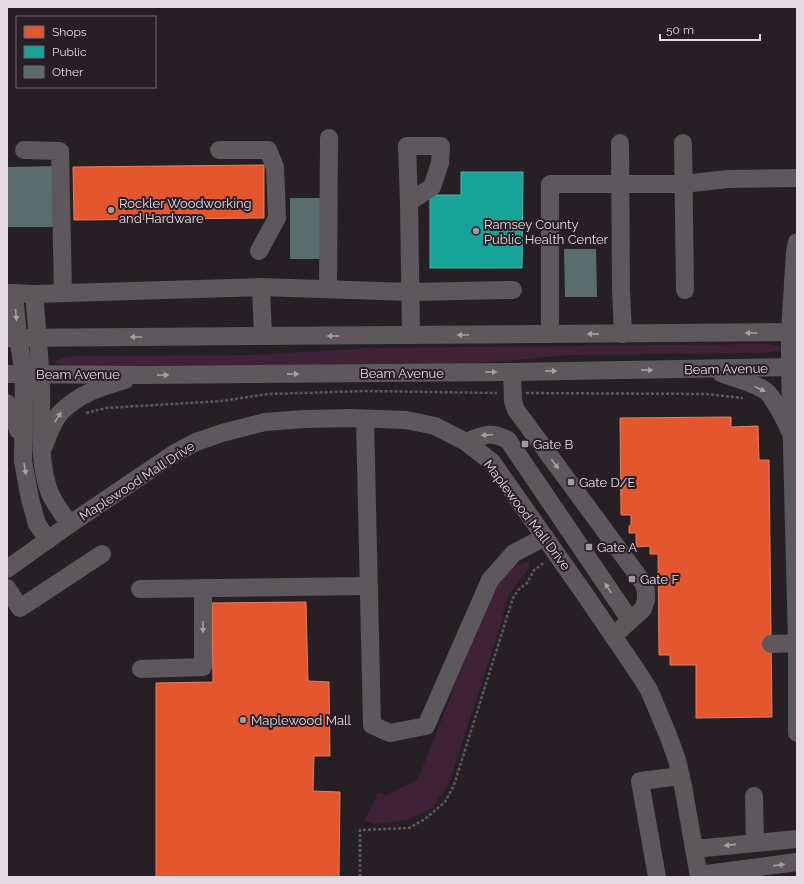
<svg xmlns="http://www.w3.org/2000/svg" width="804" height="884" viewBox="0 0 804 884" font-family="Raleway,sans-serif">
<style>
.green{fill:#3f2138}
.shops{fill:#e4572e;stroke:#e37e63}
.public{fill:#17a398;stroke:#54b4ae}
.building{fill:#5a6d6c}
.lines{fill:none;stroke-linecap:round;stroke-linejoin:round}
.path{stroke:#5c595c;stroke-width:2.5;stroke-dasharray:3 2;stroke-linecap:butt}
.minor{stroke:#5c585b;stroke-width:18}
.oneway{fill:#a6a0a4}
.poi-dot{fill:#a0999f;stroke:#291d26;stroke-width:1.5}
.labels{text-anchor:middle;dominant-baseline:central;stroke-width:4;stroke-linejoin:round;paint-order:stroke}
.poi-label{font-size:13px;fill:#e2dae0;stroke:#291d26;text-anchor:start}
.street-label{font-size:13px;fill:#e2dae0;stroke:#291d26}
</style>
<rect width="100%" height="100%" fill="#262025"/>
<!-- green -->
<g class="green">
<polygon points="768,344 779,346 782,350 766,353 569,355 470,364 325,366 187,365 70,367 53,363 60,358 74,356 254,355 368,348"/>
<polygon points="530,561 528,570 509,594 492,652 448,786 432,808 408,820 375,824 364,821 378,793 387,795 418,779 494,587 513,567"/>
</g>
<!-- shops -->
<g class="shops">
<polygon points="264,165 264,218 74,220 73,167"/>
<polygon points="731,417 731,427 758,426 759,460 769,460 772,717 696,718 696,665 670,665 670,655 659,655 658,554 650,554 650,546 636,547 636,533 629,533 629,526 631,525 631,515 621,515 620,418"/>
<polygon points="306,602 308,681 329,682 330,756 314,756 313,791 340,792 339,877 156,877 156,683 213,682 212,603"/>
</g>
<!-- public -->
<polygon class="public" points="461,172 523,172 522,268 430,268 430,195 461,195"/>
<!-- building -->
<g class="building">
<polygon points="55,166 55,227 7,227 7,167"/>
<rect x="290" y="198" width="32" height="61"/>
<polygon points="564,249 596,249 597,297 565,297"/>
</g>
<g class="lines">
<!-- path -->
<g class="path">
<polyline points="526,393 706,394 743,398"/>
<polyline points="86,413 106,408 222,401 268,394 366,391 497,393"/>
<polyline points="360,877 360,830 409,828 425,819 445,802 454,785 513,598 518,590 527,583 534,570 545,562"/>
</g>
<!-- minor -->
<g class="minor">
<polyline points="620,143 621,290 623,334"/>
<polyline points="683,143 685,290"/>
<polyline points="24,150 60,151 63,293"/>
<polyline points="219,150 268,150 275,167 277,218 259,251"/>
<polyline points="409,202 407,146 441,146 440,163 432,187 409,202 411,335"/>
<polyline points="797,242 795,252 790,332 790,367 797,643 797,733"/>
<polyline points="261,287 410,292 513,290"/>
<polyline points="328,289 329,138"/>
<polyline points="7,293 34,294 261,287 263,336"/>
<polyline points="14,293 18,338 24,374 23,461 30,499 37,524 48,540"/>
<path d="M 34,294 C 37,326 40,358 41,391 C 42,424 38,459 49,491 C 54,503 62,514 70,524"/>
<polyline points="550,334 550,184 683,184 728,179 797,178"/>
<polyline points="7,338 797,332"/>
<polyline points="512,372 513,401 516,410 644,584 646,591 646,600 643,609 613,636"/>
<path d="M 721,373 C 732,377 760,385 767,392 C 775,401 785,419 789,430"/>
<polyline points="7,374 143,375 512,372 797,367"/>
<polyline points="7,403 10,407 18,430"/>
<polyline points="365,419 372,725 390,733 426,726 490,580 514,553 545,537"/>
<path d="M 466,442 C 484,435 490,431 508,440 L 630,620"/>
<path d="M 44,446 C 48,435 53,421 61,412 C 79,394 100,387 125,380"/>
<polyline points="7,569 70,524 175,453 196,442 222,433 265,422 305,419 352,418 406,420 435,426 466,442 492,462 586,596 637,671 649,690 668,735 677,760 683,786 699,877"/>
<polyline points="7,588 20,608 102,554"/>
<polyline points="140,589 369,586"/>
<polyline points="771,644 797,643"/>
<polyline points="141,669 203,667 203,588"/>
<polyline points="754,796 755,843"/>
<polyline points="694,849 797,839"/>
<polyline points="699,875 797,862"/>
<polyline points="657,877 640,781 681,776"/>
</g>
</g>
<!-- one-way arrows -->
<defs><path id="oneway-solid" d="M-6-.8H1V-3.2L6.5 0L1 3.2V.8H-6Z"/></defs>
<g class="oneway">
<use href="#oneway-solid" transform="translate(16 315) rotate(85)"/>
<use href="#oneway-solid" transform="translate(751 333) rotate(180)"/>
<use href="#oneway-solid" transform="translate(593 334) rotate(179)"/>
<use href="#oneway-solid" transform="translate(463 335) rotate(180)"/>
<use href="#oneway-solid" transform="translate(333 336) rotate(180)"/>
<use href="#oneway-solid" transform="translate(136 337) rotate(180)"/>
<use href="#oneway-solid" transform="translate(647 370) rotate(-1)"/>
<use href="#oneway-solid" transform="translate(551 371) rotate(-1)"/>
<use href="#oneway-solid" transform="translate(491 372)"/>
<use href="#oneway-solid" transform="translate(293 374) rotate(-1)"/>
<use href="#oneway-solid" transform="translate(163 375) rotate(-1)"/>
<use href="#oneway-solid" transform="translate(760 389) rotate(26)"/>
<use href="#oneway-solid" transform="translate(58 417) rotate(-57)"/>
<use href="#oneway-solid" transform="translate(487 435) rotate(175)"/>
<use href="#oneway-solid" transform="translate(555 464) rotate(53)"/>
<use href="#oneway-solid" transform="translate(25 469) rotate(80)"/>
<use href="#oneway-solid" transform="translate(608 588) rotate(-124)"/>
<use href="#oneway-solid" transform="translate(203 627) rotate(90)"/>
<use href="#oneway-solid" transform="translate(730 845) rotate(174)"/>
<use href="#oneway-solid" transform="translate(779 865) rotate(-8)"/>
</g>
<!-- markers -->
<g class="poi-dot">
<circle cx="111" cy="210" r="4"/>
<circle cx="476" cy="231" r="4"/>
<rect x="521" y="440" width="8" height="8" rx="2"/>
<rect x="567" y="478" width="8" height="8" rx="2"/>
<rect x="585" y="543" width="8" height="8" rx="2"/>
<rect x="628" y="575" width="8" height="8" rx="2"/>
<circle cx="243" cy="720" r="4"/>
</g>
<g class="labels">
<!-- poi labels -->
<g class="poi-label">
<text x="119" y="203">Rockler Woodworking<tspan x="119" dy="15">and Hardware</tspan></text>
<text x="484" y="224">Ramsey County<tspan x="484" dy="15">Public Health Center</tspan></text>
<text x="533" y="444">Gate B</text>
<text x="579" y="482">Gate D/E</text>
<text x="597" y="547">Gate A</text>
<text x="640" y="579">Gate F</text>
<text x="251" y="720">Maplewood Mall</text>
</g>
<!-- street labels -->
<g class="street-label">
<text transform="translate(726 369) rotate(-1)">Beam Avenue</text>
<text x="402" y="373">Beam Avenue</text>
<text x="78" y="374">Beam Avenue</text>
<text transform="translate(137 481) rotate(-33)">Maplewood Mall Drive</text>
<text transform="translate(527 515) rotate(53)">Maplewood Mall Drive</text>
</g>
</g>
<!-- border -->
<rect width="804" height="884" fill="none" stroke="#e2dae0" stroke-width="16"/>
<!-- legend -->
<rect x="16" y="16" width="140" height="72" fill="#291d26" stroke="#736970"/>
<rect x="24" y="26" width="20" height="12" fill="#e4572e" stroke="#736970"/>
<text x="52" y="36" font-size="12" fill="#e2dae0">Shops</text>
<rect x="24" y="46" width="20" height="12" fill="#17a398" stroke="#736970"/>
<text x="52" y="56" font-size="12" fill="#e2dae0">Public</text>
<rect x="24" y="66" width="20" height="12" fill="#5a6d6c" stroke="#736970"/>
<text x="52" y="76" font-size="12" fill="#e2dae0">Other</text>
<!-- scale -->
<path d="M660 34v6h100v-6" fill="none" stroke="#e2dae0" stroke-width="2"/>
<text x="666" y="34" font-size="12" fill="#e2dae0" stroke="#291d26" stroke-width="3" paint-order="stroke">50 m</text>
</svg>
